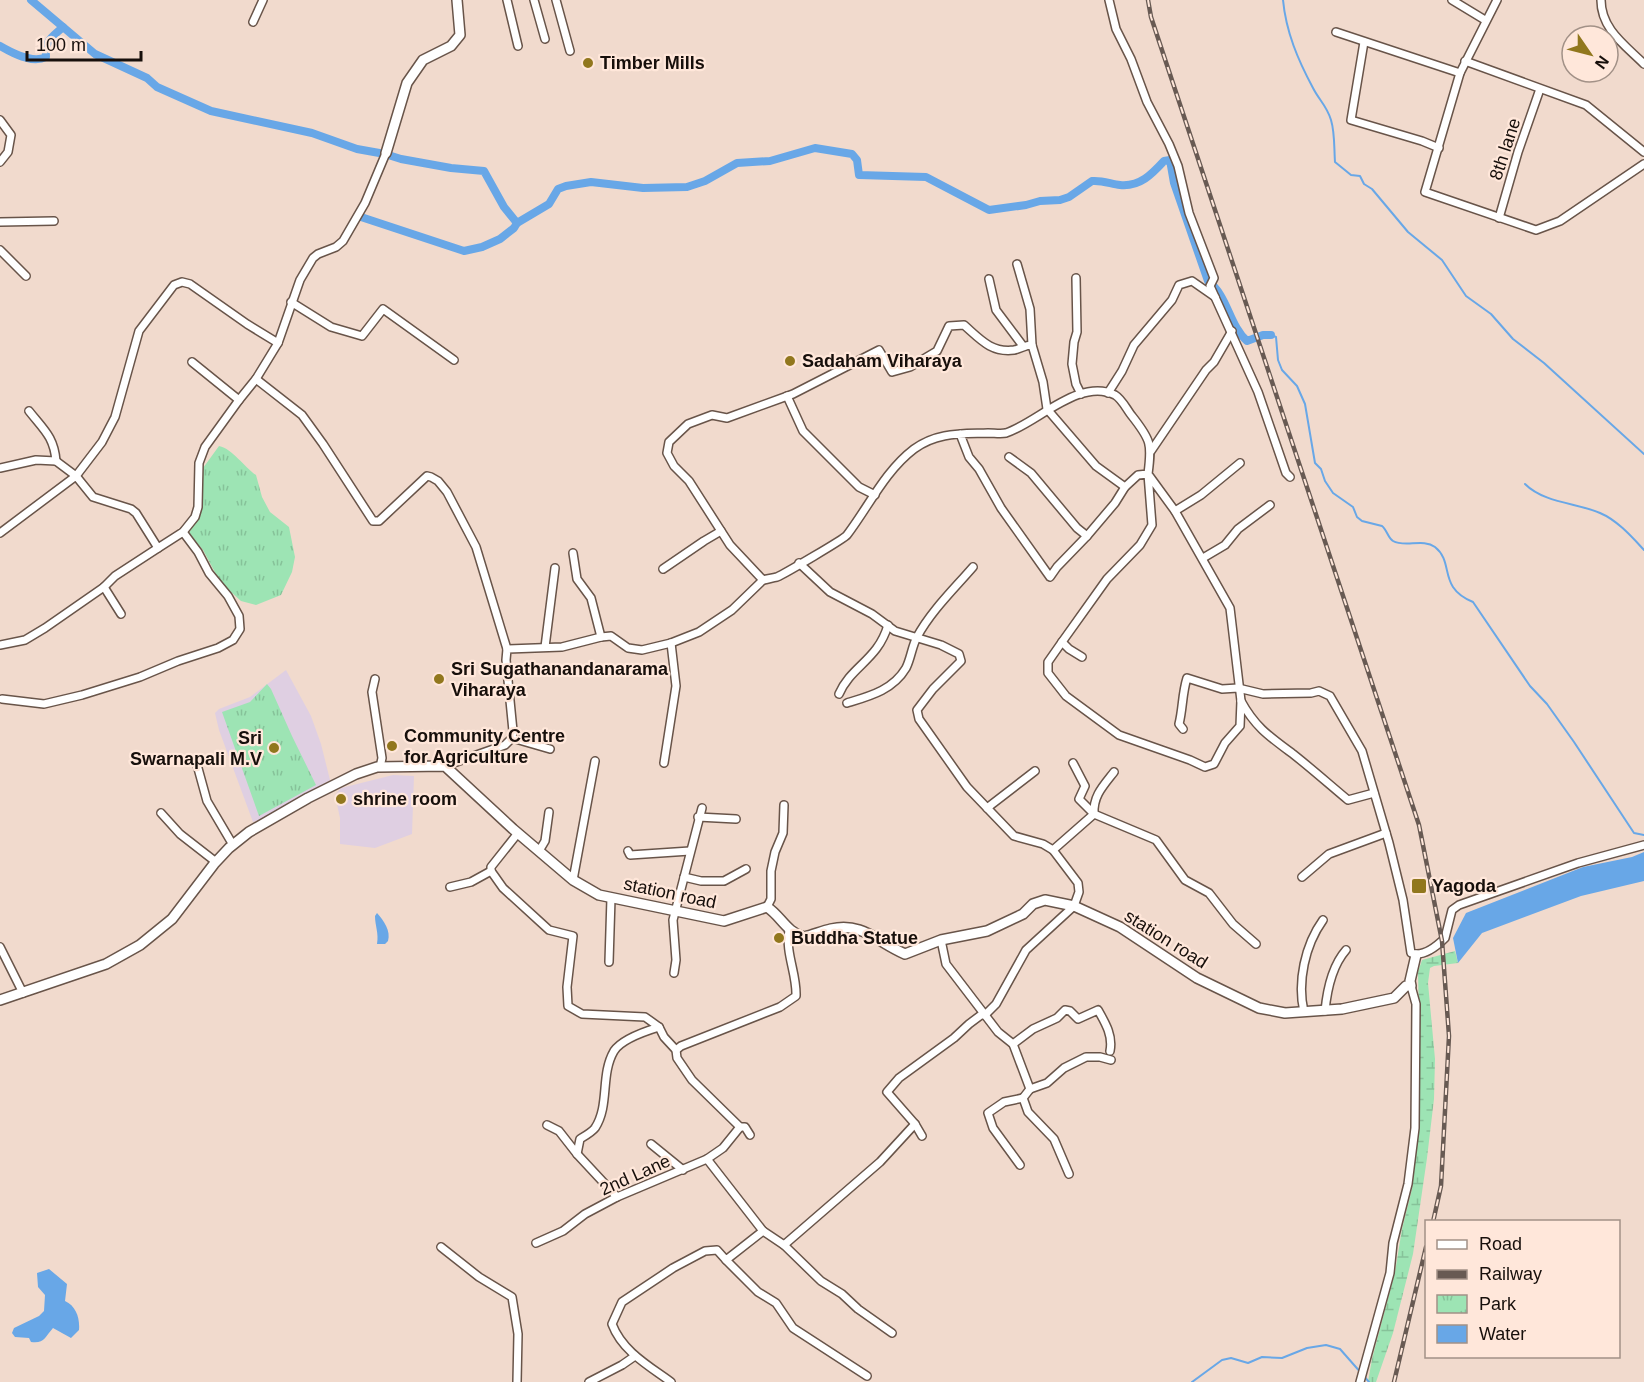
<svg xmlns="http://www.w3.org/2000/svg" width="1644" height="1382" viewBox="0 0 1644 1382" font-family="Arial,sans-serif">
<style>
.education{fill:#dfcfe2}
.wetland{fill:url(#wetland-marsh)}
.park{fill:url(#park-tufts)}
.water{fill:#68a7e7}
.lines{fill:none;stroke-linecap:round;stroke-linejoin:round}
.stream{stroke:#68a7e7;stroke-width:2}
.canal{stroke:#68a7e7;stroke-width:8}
.street-casing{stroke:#685449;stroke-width:10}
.secondary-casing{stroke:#685449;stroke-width:12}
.street{stroke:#fff;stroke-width:7}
.secondary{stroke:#fff;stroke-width:9}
.rail-casing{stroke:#685a53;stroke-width:4.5}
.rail{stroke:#ffe7da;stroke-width:2;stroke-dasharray:7;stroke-linecap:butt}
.poi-dot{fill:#91771d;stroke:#ffe7da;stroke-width:2}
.labels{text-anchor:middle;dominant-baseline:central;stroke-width:4.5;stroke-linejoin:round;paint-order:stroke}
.poi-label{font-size:18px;font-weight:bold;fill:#170f0b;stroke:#ffe7da;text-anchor:start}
.street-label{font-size:18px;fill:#170f0b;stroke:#ffe7da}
</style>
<defs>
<pattern id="wetland-marsh" width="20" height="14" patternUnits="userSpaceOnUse" patternTransform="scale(1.5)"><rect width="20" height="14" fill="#9de4b4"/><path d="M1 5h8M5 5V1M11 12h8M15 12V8" fill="none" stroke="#86c299"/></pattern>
<pattern id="park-tufts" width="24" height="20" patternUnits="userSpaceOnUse" patternTransform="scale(1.5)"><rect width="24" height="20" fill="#9de4b4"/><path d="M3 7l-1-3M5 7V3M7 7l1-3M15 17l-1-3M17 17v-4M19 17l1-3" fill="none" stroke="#86c299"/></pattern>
</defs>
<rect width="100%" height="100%" fill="#f1dacd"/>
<!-- education -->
<g class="education">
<polygon points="286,670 311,716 321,744 330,780 264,818 253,822 219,730 215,713 219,709 250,697"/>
<polygon points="393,775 414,776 412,834 375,848 340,844 340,818 335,795 341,788"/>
</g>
<!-- wetland -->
<polygon class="wetland" points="1455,951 1458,963 1434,966 1430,968 1428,983 1435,1059 1434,1099 1427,1158 1413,1254 1393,1333 1376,1382 1368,1382 1372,1359 1395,1272 1402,1229 1412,1189 1418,1130 1418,1065 1420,1054 1418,972 1422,960"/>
<!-- park -->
<g class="park">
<path d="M 219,446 C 233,449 244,467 256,475 L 262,497 L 270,512 L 289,527 L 295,557 L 292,572 L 281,595 L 256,605 L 241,601 L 231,592 L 218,578 L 203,550 L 189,533 L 201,509 L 203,468 Z"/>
<polygon points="267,684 271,689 292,736 316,785 259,816 222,712 250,702"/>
</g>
<!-- water -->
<g class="water">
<polygon points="1644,852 1644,881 1581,896 1482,933 1458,963 1453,938 1466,913 1583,867 1632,857"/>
<path d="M 377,913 C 384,921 391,931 388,941 L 385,944 L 377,944 C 379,933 375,926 375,916 Z"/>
<path d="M 49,1269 L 67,1284 L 65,1301 C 76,1306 80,1318 79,1330 L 71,1338 L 53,1328 C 45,1337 44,1344 31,1342 L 29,1338 L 15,1337 L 12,1333 L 14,1328 L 39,1316 L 44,1311 L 45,1295 L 38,1287 L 37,1273 Z"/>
</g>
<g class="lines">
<!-- stream -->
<g class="stream">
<path d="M 1283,0 C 1286,32 1298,60 1313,88 C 1319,100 1327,106 1331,120 C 1335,133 1334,149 1335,162 L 1351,175 L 1360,176 L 1364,184 L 1372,189 L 1408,232 L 1442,260 L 1466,296 L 1491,314 L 1513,339 L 1544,363 L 1644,454"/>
<path d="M 1271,335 L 1276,337 L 1278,360 L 1282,370 L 1297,386 L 1305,404 L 1315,463 L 1321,469 L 1325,481 L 1333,493 L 1353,507 L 1357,517 L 1362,521 L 1382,526 C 1387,530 1388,538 1393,541 C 1405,548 1423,538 1435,547 C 1455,563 1437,587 1473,602 L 1530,686 L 1547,704 L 1574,742 L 1634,833 L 1644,835"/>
<path d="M 1525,484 C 1544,503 1577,503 1600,513 C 1617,520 1632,537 1644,550"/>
<polyline points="1192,1382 1222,1360 1231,1358 1248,1363 1262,1357 1282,1358 1307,1348 1326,1345 1340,1349 1369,1382"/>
</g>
<!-- canal -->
<g class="canal">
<path d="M 31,0 L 95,54 L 147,78 L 157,87 L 211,111 L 312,133 L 357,149 L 385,154 L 401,159 L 451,168 L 484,171 L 504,207 L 517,223 L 549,204 L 558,189 L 566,186 L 591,182 L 643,188 L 687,187 L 705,181 L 737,163 L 770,161 L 815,148 L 852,154 L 857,160 L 859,175 L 926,177 L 989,210 L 1026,205 L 1040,201 L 1060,200 L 1069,197 L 1092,181 C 1102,180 1111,184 1120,185 C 1140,187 1152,174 1164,161 L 1170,160 L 1174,183 L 1208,281 C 1228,296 1229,325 1247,341 L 1263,335 L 1271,335"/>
<path d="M 0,46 C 12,53 32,64 46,57 C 45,40 51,38 63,27"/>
<polyline points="361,217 464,251 482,247 500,239 514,228 517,223"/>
</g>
<!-- street casing -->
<g class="street-casing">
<g id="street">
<polyline points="507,0 518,46"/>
<polyline points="534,0 545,39"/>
<polyline points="556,0 570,51"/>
<polyline points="1109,0 1116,29 1131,59 1147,102 1169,144 1178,166 1189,213 1214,278 1210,286 1258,392 1286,473 1290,477"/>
<polyline points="1452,0 1485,20"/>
<polyline points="1497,0 1460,73 1425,192 1536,230 1560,221 1644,164"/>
<path d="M 1601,0 C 1601,29 1625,45 1644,64"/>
<polyline points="253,22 263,0"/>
<polyline points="1336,32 1460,73"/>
<polyline points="1364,42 1351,120 1422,141 1439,148"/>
<polyline points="1465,61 1586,105 1644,152"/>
<polyline points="0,120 11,135 8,152 0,162"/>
<polyline points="1499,218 1518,152 1540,89"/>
<polyline points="0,222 54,221"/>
<polyline points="0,250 26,276"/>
<polyline points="1017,264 1030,309 1032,345"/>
<polyline points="1076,278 1077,332 1074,342 1072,364 1076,384 1081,394"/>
<polyline points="989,279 996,310 1023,346"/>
<polyline points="291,302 331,327 362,336 383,309 454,360"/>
<polyline points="192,362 239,400"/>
<polyline points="256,379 302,415 323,444 373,521 379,521 427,476 431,477 438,481 447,492 476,547 507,649"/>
<polyline points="1108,393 1122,371 1134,345 1172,300 1179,285 1192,281 1215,297"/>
<polyline points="787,396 803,431 859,487 875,495"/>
<path d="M 29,411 C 44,430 54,437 56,461"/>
<polyline points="1151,451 1206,370 1214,362 1232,331"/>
<polyline points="1009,457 1031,473 1077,528 1087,536"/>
<polyline points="0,468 36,460 56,461 76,476 102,442 115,417 139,331 174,285 182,282 190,284 247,324 278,343"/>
<polyline points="1175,511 1201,495 1240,463"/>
<polyline points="0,533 76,476 93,497 131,509 136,513 158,548 183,532 195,517 198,507 199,463 205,447 239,400 256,379 278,343 300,280 313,258 318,254 336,247 343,241 365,203 386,153"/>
<polyline points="573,553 577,579 591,598 601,637"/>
<polyline points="1203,558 1225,545 1238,529 1270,505"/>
<polyline points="799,563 830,592 872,614 895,631 941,645 959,654 961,661 933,689 917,710 919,719 967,787 1014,836 1043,844 1053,850 1078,883 1079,892 1074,906 1026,950 996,1004 985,1015 946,964 941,940"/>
<polyline points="663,569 704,541 721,531"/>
<path d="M 763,580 C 768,579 772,578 777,577 C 784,574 844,539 847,535 C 869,506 885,471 914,449 C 937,432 961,434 988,433 C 994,433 1001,434 1006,433 C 1037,423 1080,377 1115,395 C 1122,399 1127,410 1132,416 C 1151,440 1152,444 1148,474 L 1175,511 L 1230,608 L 1241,701 L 1240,726 L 1225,743 L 1214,764 L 1205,767 L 1190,760 L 1119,735 L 1066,696 L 1048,673 L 1048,662 L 1062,642 L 1107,579 L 1140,545 L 1152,525 L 1148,474 L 1138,475 L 1125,487 L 1115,503 L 1087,536 L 1057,567 L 1050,577 L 1001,508 L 979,469 L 969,457 L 960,434"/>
<polyline points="104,587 121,614"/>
<polyline points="1062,642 1069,649 1082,657"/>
<polyline points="0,645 25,640 45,628 104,587 115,576 158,548"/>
<polyline points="545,647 555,568"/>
<polyline points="375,679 372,692 382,758 380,767"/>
<path d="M 839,694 C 851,666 878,660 888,625"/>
<polyline points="2,699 44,704 82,695 140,677 178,661 218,648 233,640 240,629 239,616 228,596 209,573 198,552 183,532"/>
<path d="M 1241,701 C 1255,727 1270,737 1293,754 C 1312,769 1330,785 1348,800 L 1374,793"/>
<path d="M 847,703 C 870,696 893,690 906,668 C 911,658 912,646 917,637 C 931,611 954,589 973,567"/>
<path d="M 1183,729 L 1179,724 C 1183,708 1182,694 1187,678 L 1222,689 L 1238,688 L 1263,694 L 1311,693 L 1319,691 L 1330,696 L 1362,751 L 1389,843 L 1403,900 L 1411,953 C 1423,957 1436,947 1445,938 L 1452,910 L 1459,905 L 1578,863 L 1644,845"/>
<polyline points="512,738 550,749"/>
<polyline points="196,761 207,801 233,845"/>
<polyline points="664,763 676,686 671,643"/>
<polyline points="1073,763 1085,786 1079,799 1094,814 1156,840 1185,880 1209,893 1233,924 1256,944"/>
<path d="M 445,766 L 505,745 L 512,738 L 513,731 L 506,660 L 507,649 L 562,647 L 601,637 L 611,636 L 628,648 L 642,650 L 671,643 L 699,632 L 732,610 L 763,580 L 730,545 L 689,481 L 674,466 L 667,453 L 669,442 L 688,424 L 712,415 L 727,418 L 793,394 L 879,350 L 892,372 L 910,367 L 937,351 L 949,326 L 964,325 C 980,339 991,353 1014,350 C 1020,349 1025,345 1032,345 L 1043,382 L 1047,409 L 1096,466 L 1125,487"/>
<polyline points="987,808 1035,771"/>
<polyline points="161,813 180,834 216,862"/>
<polyline points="698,817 736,819"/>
<path d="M 1053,850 L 1094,814 C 1093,796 1103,786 1114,772"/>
<polyline points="539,851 545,841 549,812"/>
<polyline points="628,851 630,855 690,851"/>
<polyline points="491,871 503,888 549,930 573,936 567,987 568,1006 582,1014 645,1017 659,1027 664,1037 676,1050 677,1058 692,1080 740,1127 745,1127 750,1135"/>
<polyline points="684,877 701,881 724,881 746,869"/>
<polyline points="1302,877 1329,854 1386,833"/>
<polyline points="573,880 595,761"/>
<polyline points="450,887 471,882 491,871 491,867 518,833"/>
<polyline points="767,907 771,899 771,871 775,852 783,833 784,805"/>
<polyline points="0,947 23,993"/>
<polyline points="609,962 611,898"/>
<polyline points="674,973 676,960 673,920 702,808"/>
<path d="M 1325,1011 C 1327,990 1332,966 1346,950"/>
<path d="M 1304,1012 C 1297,982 1305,945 1323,920"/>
<polyline points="1013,1044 1030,1089 1023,1098 1028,1112 1054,1139 1069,1174"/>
<path d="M 676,1050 L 681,1046 L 780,1007 L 796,996 C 797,974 785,953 789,930"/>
<polyline points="1030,1089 1047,1083 1064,1068 1086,1057 1100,1057 1111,1060"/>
<polyline points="547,1125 559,1131 577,1154 617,1197"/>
<path d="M 922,1136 L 915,1124 L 887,1092 L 899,1078 L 954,1038 L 969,1024 L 981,1015 L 985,1015 L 998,1032 L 1013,1044 L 1033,1029 L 1057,1018 L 1065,1010 L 1070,1011 L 1078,1019 L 1098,1010 C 1106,1024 1113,1036 1110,1051"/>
<polyline points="651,1144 683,1170"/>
<path d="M 577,1154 L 580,1139 C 585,1136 592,1132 595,1128 C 610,1105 600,1075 614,1051 C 621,1040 646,1031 659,1027"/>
<polyline points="707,1159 763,1231"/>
<polyline points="1020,1165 993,1128 988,1113 1004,1102 1023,1098"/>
<polyline points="536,1243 563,1231 585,1214 617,1197 707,1159 723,1148 740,1127"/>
<polyline points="784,1245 821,1281 842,1294 858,1309 892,1333"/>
<polyline points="441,1247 479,1277 512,1297 518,1334 517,1382"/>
<polyline points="726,1260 758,1292 776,1303 793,1328 867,1376"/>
<polyline points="589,1382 622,1365 635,1356"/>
<path d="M 671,1382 C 649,1366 622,1351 612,1324 L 622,1302 L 673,1268 L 705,1251 L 717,1250 L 726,1260 L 763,1231 L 784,1245 L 880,1162 L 915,1124"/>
<polyline points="1360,1382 1390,1273 1393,1243 1408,1184 1415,1128 1416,1004 1411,986"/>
</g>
</g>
<!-- secondary casing -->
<g class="secondary-casing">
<g id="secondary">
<polyline points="386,153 407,83 423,60 451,46 460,35 457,0"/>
<path d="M 0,1000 L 106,964 L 140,945 L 172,919 L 214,864 L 229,848 L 249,832 L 308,798 L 356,774 L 377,767 L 445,766 L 513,829 L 573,880 L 599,895 L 724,921 L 767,907 C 781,916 786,932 804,937 C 813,935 822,931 831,929 C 863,922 877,942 905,954 L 941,940 L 987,931 L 1023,914 L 1033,904 L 1045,900 L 1074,906 L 1120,927 L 1197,978 L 1259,1008 L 1285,1013 L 1342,1009 L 1394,998 L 1406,986 L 1411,986 L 1410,981 L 1416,955"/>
</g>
</g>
<!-- street -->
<use href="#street" class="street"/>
<!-- secondary -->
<use href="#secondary" class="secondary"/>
<!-- rail casing -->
<g class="rail-casing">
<g id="rail">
<polyline points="1148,0 1151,17 1419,825 1442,941 1449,1036 1441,1186 1433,1222"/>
<polyline points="1394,1382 1426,1247"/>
</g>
</g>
<!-- rail -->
<use href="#rail" class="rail"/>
</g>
<!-- markers -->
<g class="poi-dot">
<circle cx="588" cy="63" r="6"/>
<circle cx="790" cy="361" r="6"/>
<circle cx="439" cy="679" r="6"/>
<circle cx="392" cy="746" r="6"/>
<circle cx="274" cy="748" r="6"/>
<circle cx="341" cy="799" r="6"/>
<rect x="1411" y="878" width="16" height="16" rx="3"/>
<circle cx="779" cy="938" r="6"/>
</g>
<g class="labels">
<!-- poi labels -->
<g class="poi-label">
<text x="600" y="63">Timber Mills</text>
<text x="802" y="361">Sadaham Viharaya</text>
<text x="451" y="669">Sri Sugathanandanarama<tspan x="451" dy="21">Viharaya</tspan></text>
<text x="404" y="736">Community Centre<tspan x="404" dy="21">for Agriculture</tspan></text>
<text x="262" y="738" text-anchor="end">Sri<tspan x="262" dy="21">Swarnapali M.V</tspan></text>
<text x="353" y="799">shrine room</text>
<text x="1432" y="886">Yagoda</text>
<text x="791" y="938">Buddha Statue</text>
</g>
<!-- street labels -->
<g class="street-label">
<text transform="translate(1505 149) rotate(-72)">8th lane</text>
<text transform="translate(670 893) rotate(12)">station road</text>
<text transform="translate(1166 939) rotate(32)">station road</text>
<text transform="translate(635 1175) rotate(-24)">2nd Lane</text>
</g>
</g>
<!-- legend -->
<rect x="1425" y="1220" width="195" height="138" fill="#ffe7da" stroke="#a29187" stroke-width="1.5"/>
<rect x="1437" y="1240" width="30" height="9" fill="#ffffff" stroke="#a29187" stroke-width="1.5"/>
<text x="1479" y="1250" font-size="18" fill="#170f0b">Road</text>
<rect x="1437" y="1270" width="30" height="9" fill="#685a53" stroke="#a29187" stroke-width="1.5"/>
<text x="1479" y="1280" font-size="18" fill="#170f0b">Railway</text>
<rect x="1437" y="1295" width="30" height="18" fill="url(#park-tufts)" stroke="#a29187" stroke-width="1.5"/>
<text x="1479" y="1310" font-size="18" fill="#170f0b">Park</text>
<rect x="1437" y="1325" width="30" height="18" fill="#68a7e7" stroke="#a29187" stroke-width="1.5"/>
<text x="1479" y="1340" font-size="18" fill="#170f0b">Water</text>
<!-- north arrow -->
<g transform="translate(1590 54) rotate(125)"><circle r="28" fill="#ffe7da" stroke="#a29187" stroke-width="1.5"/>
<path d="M0-4.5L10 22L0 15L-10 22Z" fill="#91771d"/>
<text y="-9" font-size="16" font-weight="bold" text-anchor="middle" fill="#170f0b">N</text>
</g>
<!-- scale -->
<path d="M27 51v9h114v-9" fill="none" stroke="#170f0b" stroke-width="3"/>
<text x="36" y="51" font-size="18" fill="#170f0b" stroke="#ffe7da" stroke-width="4.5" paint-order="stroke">100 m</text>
</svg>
